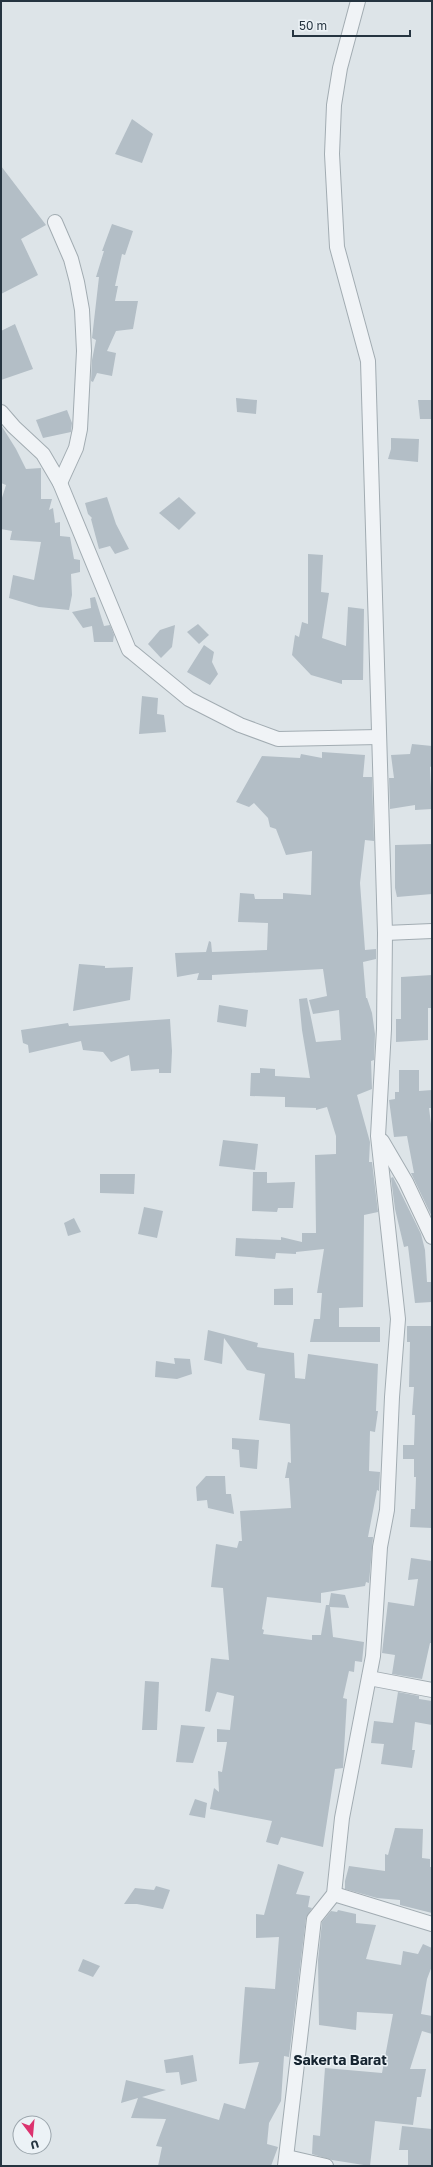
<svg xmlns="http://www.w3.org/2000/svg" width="433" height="2167" viewBox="0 0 433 2167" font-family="'Golos Text',sans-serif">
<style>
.building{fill:#b3bec6}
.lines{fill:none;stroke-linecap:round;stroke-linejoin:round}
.minor-casing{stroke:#a2acb2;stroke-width:16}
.minor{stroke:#f0f3f6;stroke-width:14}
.labels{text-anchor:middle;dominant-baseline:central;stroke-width:3;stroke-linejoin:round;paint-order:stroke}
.quarter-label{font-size:14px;font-weight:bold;fill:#172531;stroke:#ecf2f6}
</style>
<rect width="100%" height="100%" fill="#dde4e8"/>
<!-- building -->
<g class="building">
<polygon points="132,119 153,134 142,163 115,154"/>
<polygon points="1,166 46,225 21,239 38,275 1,294"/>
<polygon points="112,224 133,231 125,255 122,254 115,286 118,286 115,301 138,301 133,329 116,331 107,351 116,353 112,376 97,373 93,382 91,381 92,360 96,340 92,338 99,277 96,277 104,251 102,251"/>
<polygon points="15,324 33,369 1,380 1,331"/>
<polygon points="236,398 257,400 256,414 237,412"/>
<polygon points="418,400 432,400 432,419 420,419"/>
<polygon points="67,410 72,423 71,432 43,438 36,420"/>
<polygon points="1,425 16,449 26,469 41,468 41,499 52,499 49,510 53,508 55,523 60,522 60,536 70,537 74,559 80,560 80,572 71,574 72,595 69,610 39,607 9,598 13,575 34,580 41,542 10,540 12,531 1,529 1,501 6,485 1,483"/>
<polygon points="391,438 419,439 418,462 388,459 391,449"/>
<polygon points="107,497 116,524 129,549 115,554 110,546 99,549 91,519 92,518 88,514 85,503"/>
<polygon points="179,497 196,513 179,530 159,513"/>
<polygon points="308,554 323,555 321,592 329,593 322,638 346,646 348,607 364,609 363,680 342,680 342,684 311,675 292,655 295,635 299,637 302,622 308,624"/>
<polygon points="95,597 104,626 110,625 114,635 113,642 94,642 92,626 83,628 72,612 91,608 90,598"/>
<polygon points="198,624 209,635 199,644 187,632"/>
<polygon points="175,625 172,647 161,658 148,644 160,630"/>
<polygon points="204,645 214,652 212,662 218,674 210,685 187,672"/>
<polygon points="142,696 158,698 157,714 164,715 166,732 139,734"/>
<polygon points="412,744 432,746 432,766 430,767 432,809 415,810 415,805 390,809 389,778 394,778 391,755 410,754"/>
<polygon points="322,752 365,755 363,777 372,777 374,841 365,840 360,883 365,950 376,949 376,959 363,962 366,998 367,998 372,1013 375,1034 374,1060 371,1061 372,1089 357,1095 370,1142 369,1162 372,1162 378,1212 364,1215 363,1307 339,1308 339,1327 380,1327 380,1342 310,1342 314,1319 320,1319 322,1293 317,1293 324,1249 296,1252 296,1254 276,1253 275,1259 235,1256 236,1238 281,1240 281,1237 302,1242 302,1233 316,1233 315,1155 336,1154 336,1136 327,1107 316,1110 316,1108 285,1107 285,1097 250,1096 251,1073 260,1073 260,1068 275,1069 275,1076 310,1078 302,1030 299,999 307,998 316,1042 341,1040 339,1010 313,1014 309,1000 327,996 323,969 212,975 212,980 197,980 199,973 177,977 175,953 206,952 209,941 211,942 212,952 267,950 268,923 238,922 240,893 254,894 255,899 283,899 283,893 311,895 312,851 286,855 276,829 270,827 268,818 254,803 249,807 236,802 262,756 300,758 301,754 322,758"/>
<polygon points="432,844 432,894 397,897 395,888 395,845"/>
<polygon points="79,964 105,966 105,968 133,967 130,1000 73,1011"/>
<polygon points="432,975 432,1008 428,1008 428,1040 396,1042 396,1019 401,1019 401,977"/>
<polygon points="219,1005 248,1010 246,1027 217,1022"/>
<polygon points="170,1019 172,1051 171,1073 159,1073 159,1069 131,1071 129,1055 111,1062 103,1052 83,1050 81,1041 29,1053 28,1045 23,1043 21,1030 68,1023 69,1026"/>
<polygon points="399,1070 419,1070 419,1091 432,1090 432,1108 429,1108 432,1132 432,1217 411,1173 414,1173 407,1136 394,1137 389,1100 395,1099 395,1092 399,1092"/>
<polygon points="223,1140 258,1144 255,1170 219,1166"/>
<polygon points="253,1172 267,1172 267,1183 295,1182 293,1208 278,1208 277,1212 252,1211"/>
<polygon points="100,1174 135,1174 134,1194 100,1193"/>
<polygon points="393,1177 421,1234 425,1250 427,1282 431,1282 432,1302 415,1303 408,1246 404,1247 395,1209 391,1178"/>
<polygon points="144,1207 163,1211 157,1238 138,1234"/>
<polygon points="74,1218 81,1232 68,1236 64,1223"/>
<polygon points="293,1288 293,1305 274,1305 274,1289"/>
<polygon points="407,1326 432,1326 432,1528 410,1527 411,1509 415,1509 416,1477 414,1477 414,1459 403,1459 403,1445 414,1445 415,1415 412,1415 414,1387 409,1387 410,1342 407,1342"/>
<polygon points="208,1330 258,1343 257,1347 294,1353 295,1378 305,1379 308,1354 378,1364 376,1411 378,1411 375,1432 370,1431 369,1471 380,1472 379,1491 377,1490 368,1537 373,1537 369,1583 366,1582 365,1586 321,1593 321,1603 267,1597 262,1629 264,1630 263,1634 312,1640 312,1635 321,1635 326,1605 329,1605 331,1593 345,1595 349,1608 330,1607 333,1637 364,1642 362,1662 355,1661 354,1672 349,1671 343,1698 347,1699 343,1768 335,1769 323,1847 281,1837 278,1845 266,1842 272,1821 210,1809 214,1788 219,1792 218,1771 222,1772 227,1742 217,1742 217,1729 230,1730 234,1696 217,1692 210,1712 205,1711 211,1658 229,1660 223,1588 211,1587 216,1544 237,1548 239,1541 242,1541 240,1511 291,1508 289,1478 285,1478 288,1462 291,1463 290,1424 259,1420 265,1374 247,1370 224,1338 222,1364 204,1360"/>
<polygon points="174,1358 190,1359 192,1374 177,1379 155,1377 156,1361 175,1364"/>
<polygon points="232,1438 259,1440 257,1469 240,1467 239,1450 232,1449"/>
<polygon points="206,1476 225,1476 226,1494 231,1494 234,1514 208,1508 207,1500 197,1501 196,1487"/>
<polygon points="411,1558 432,1561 432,1643 430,1643 422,1679 392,1674 395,1655 382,1653 388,1602 414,1606 418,1579 408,1580"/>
<polygon points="145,1681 159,1682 157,1730 142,1730"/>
<polygon points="398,1692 419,1696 419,1699 432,1701 432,1725 415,1722 412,1750 415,1750 412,1768 381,1764 384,1744 371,1743 374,1721 393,1723"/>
<polygon points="181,1725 205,1727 193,1763 176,1762"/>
<polygon points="195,1799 207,1803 205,1818 189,1815"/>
<polygon points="395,1828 423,1829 422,1858 430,1859 430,1867 432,1867 432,1913 400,1905 400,1900 377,1898 345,1889 345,1881 349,1866 385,1871 385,1854 388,1855"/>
<polygon points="278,1864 304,1872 296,1894 310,1896 308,1907 312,1908 306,1918 289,2057 284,2056 281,2101 269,2123 267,2144 278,2147 271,2166 158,2166 162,2147 156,2146 166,2119 131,2118 138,2098 121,2103 126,2080 166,2090 142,2097 219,2120 224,2103 245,2109 259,2062 239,2064 245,1987 275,1989 279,1937 256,1938 256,1914 264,1915"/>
<polygon points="156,1886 170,1890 163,1909 137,1904 124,1904 135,1888 154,1890"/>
<polygon points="338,1910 356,1914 356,1923 376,1925 366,1959 401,1965 403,1951 418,1954 423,1944 432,1948 432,1966 427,1979 421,2014 432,2016 432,2034 422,2031 410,2069 426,2069 421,2097 417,2097 413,2125 375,2121 370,2166 332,2160 312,2154 313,2135 320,2136 325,2068 382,2073 393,2014 357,2012 356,2030 319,2025 318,1960 322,1922 331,1911 337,1912"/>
<polygon points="83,1959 100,1966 93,1977 78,1971"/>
<polygon points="193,2055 197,2081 181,2085 179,2072 166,2073 164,2060"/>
<polygon points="402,2126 432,2129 432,2166 408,2166 408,2150 399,2150"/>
</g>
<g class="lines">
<!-- minor casing -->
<g class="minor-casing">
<g id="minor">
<polyline points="55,222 71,259 77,282 82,310 84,351 80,429 76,448 60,483"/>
<polyline points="1,412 14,427 43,454 60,483 129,650 133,653 189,699 240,725 278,739 379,737"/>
<polyline points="385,933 432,931"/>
<polyline points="382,1141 406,1182 432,1237"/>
<polyline points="369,1678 432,1690"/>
<polyline points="334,1894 432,1924"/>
<polyline points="287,2157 326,2166"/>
<polyline points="285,2166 314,1919 334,1894 342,1818 373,1656 380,1547 387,1510 392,1397 398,1319 378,1136 384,1029 385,933 368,361 337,247 332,154 334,105 340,68 358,1"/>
</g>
</g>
<!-- minor -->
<use href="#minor" class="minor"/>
</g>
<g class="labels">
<!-- quarter labels -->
<g class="quarter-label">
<text x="340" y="2059">Sakerta Barat</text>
</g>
</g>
<!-- border -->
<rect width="433" height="2167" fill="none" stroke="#253440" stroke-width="4"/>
<!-- north arrow -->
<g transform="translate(32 2135) rotate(164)"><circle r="19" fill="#ecf2f6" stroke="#9ca6ad"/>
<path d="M0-3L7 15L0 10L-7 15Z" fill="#dc336f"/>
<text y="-6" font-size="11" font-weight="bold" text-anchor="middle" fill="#253440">U</text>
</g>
<!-- scale -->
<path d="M293 30v6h117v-6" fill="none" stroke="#253440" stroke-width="2"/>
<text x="299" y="30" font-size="12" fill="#253440" stroke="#ecf2f6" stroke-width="3" paint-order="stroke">50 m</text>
</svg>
